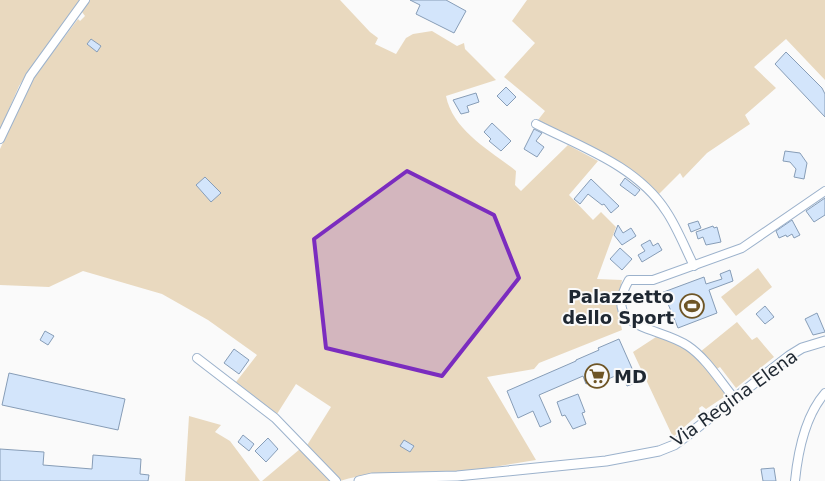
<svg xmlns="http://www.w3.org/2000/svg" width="825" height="481" viewBox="0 0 825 481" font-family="'DejaVu Sans',sans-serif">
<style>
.green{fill:#e9d9bf}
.building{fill:#d3e5fb;stroke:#879db7}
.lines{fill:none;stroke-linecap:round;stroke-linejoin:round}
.minor-casing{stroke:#9cb2cc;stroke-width:10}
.tertiary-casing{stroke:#9cb2cc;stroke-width:11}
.minor{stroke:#fff;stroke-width:8}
.tertiary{stroke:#fff;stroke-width:9}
.marked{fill:#7b2cbf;fill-opacity:0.2;stroke:#7b2cbf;stroke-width:4;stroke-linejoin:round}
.labels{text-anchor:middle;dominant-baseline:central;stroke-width:4;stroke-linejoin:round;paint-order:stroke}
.poi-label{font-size:18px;font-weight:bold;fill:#1f2832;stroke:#fafafa;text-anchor:end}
.street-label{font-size:18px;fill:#1f2832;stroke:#fafafa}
</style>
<rect width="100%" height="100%" fill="#fafafa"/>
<!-- green -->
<g class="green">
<polygon points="0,0 82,0 30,69 19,86 0,130"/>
<path d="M 89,0 L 340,0 L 370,32 L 378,38 L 375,44 L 396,54 L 406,38 L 413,34 L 432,31 L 457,46 L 464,43 L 465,49 L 496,80 L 446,96 C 453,131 491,151 516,171 L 515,185 L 521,191 L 568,145 L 598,161 L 569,195 L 593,220 L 601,212 L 616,227 L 597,279 L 622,280 L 617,307 L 622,330 L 539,363 L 534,369 L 487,377 L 536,460 C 510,464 483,469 456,472 C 413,476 384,468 340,481 L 306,447 L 331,407 L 296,384 L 277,414 L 236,382 L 257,355 L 208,320 L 162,294 L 83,271 L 49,287 L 0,285 L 0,149 L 34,77 L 78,19 L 80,21 L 85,16 L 82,12 Z"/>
<path d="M 527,0 L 825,0 L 825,80 L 786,39 L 754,67 L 776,88 L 745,115 L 750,124 L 707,153 L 683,178 L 680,173 L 659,194 C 624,161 580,142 538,120 L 545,111 L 504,77 L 535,43 L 512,21 Z"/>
<polygon points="758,268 772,287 736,316 721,297"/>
<polygon points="737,322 752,340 757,337 774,357 736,388 720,367 715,370 700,352"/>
<path d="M 656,337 C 689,340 707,370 725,393 L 724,397 L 706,409 L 702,406 L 699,408 L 700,413 L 673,437 L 633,352 Z"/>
<polygon points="189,416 221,425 215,432 230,441 260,481 185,481"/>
<polygon points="300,449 331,481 262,481"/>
</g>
<!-- building -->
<g class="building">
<polygon points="410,0 446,0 466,11 454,33 416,14 420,5"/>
<polygon points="91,39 101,46 97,52 87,44"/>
<polygon points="786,52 822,88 825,94 825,117 775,64"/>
<polygon points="506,87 516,97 507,106 497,96"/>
<polygon points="476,93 479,102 467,106 469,112 461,114 453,100"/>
<polygon points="492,123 511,141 501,151 489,141 491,139 484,132"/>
<polygon points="534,129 542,133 536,141 544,147 537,157 524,149"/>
<polygon points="785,151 800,153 807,163 804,179 794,177 796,169 790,162 783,161"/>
<polygon points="205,177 221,193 211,202 196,185"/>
<polygon points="625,178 640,190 635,196 620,185"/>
<polygon points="591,179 619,206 611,213 604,204 602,205 588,194 580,204 574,199"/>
<polygon points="825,198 825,215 814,222 806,211"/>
<polygon points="792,220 800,235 794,238 792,234 787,237 786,235 779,238 776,231"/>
<polygon points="698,221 701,228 691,232 688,224"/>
<polygon points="618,225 623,233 631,228 636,236 622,245 614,235"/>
<polygon points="713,226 714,228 717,227 721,242 706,245 703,237 698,239 696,232"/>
<polygon points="650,240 653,246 658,243 662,250 642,262 638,255 645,251 641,245"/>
<polygon points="620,248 632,259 622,270 610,259"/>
<polygon points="730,270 733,281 709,290 717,313 678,328 666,299 664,300 661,293 704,277 706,284 722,279 720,274"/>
<polygon points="765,306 774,317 765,324 756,314"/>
<polygon points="817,313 825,332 813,335 805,319"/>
<polygon points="45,331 54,336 48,345 40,340"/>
<polygon points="619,339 638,382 627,386 622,373 592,386 590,382 586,384 583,376 539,395 551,422 540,427 533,411 518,418 507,391 576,361 576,360 599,350 598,348"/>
<polygon points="234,349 249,360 239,374 224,363"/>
<polygon points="9,373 125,399 118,430 2,405"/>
<polygon points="578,394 585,412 582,413 586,424 573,429 565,415 562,416 557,402"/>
<polygon points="243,435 254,444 249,451 238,442"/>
<polygon points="268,438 278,449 266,462 255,451"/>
<polygon points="404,440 414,446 410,452 400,446"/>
<polygon points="0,449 44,452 43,465 92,469 93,455 141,459 140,474 149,475 148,481 0,481"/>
<polygon points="774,468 776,481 763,481 761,469"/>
</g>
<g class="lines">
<!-- minor casing -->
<g class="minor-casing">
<g id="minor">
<path d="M 536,124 C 581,147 637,166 666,211 C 677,227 685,248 694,266"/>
<polyline points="0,139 30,76 85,0"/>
<polyline points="197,358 275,418 336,481"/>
<path d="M 734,398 C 720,381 706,358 688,346 C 659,326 600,330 629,280 L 653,280 L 742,248 L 825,191"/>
<path d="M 795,481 C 798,451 805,416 825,393"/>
</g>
</g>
<!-- tertiary casing -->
<g class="tertiary-casing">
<polyline id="tertiary" points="359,481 372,478 457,476 606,461 659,451 674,445 689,434 789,356 802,348 825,341"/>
</g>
<!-- minor -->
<use href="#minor" class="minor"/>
<!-- tertiary -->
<use href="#tertiary" class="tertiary"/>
</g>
<!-- marked area -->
<path class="marked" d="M 407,171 L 494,215 L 519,278 L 442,376 L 326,348 L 314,239 Z"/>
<!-- icons -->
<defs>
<g id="stadium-ring" transform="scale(1.25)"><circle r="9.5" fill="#fafafa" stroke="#6e5526" stroke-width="1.5"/><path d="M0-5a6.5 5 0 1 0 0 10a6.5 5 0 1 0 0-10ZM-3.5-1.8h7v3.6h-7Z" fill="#6e5526"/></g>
<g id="supermarket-ring" transform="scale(1.25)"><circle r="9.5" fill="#fafafa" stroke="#6e5526" stroke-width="1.5"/><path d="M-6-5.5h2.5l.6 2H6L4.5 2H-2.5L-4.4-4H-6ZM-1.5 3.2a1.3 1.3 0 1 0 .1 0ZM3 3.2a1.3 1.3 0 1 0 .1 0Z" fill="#6e5526"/></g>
</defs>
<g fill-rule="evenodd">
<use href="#stadium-ring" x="692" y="306"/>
<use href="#supermarket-ring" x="597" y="376"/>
</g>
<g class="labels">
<!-- poi labels -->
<g class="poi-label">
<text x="674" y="296">Palazzetto<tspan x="674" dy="21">dello Sport</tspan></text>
<text x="614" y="376" text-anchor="start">MD</text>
</g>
<!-- street labels -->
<g class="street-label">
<text transform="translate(734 398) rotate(-36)">Via Regina Elena</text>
</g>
</g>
</svg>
